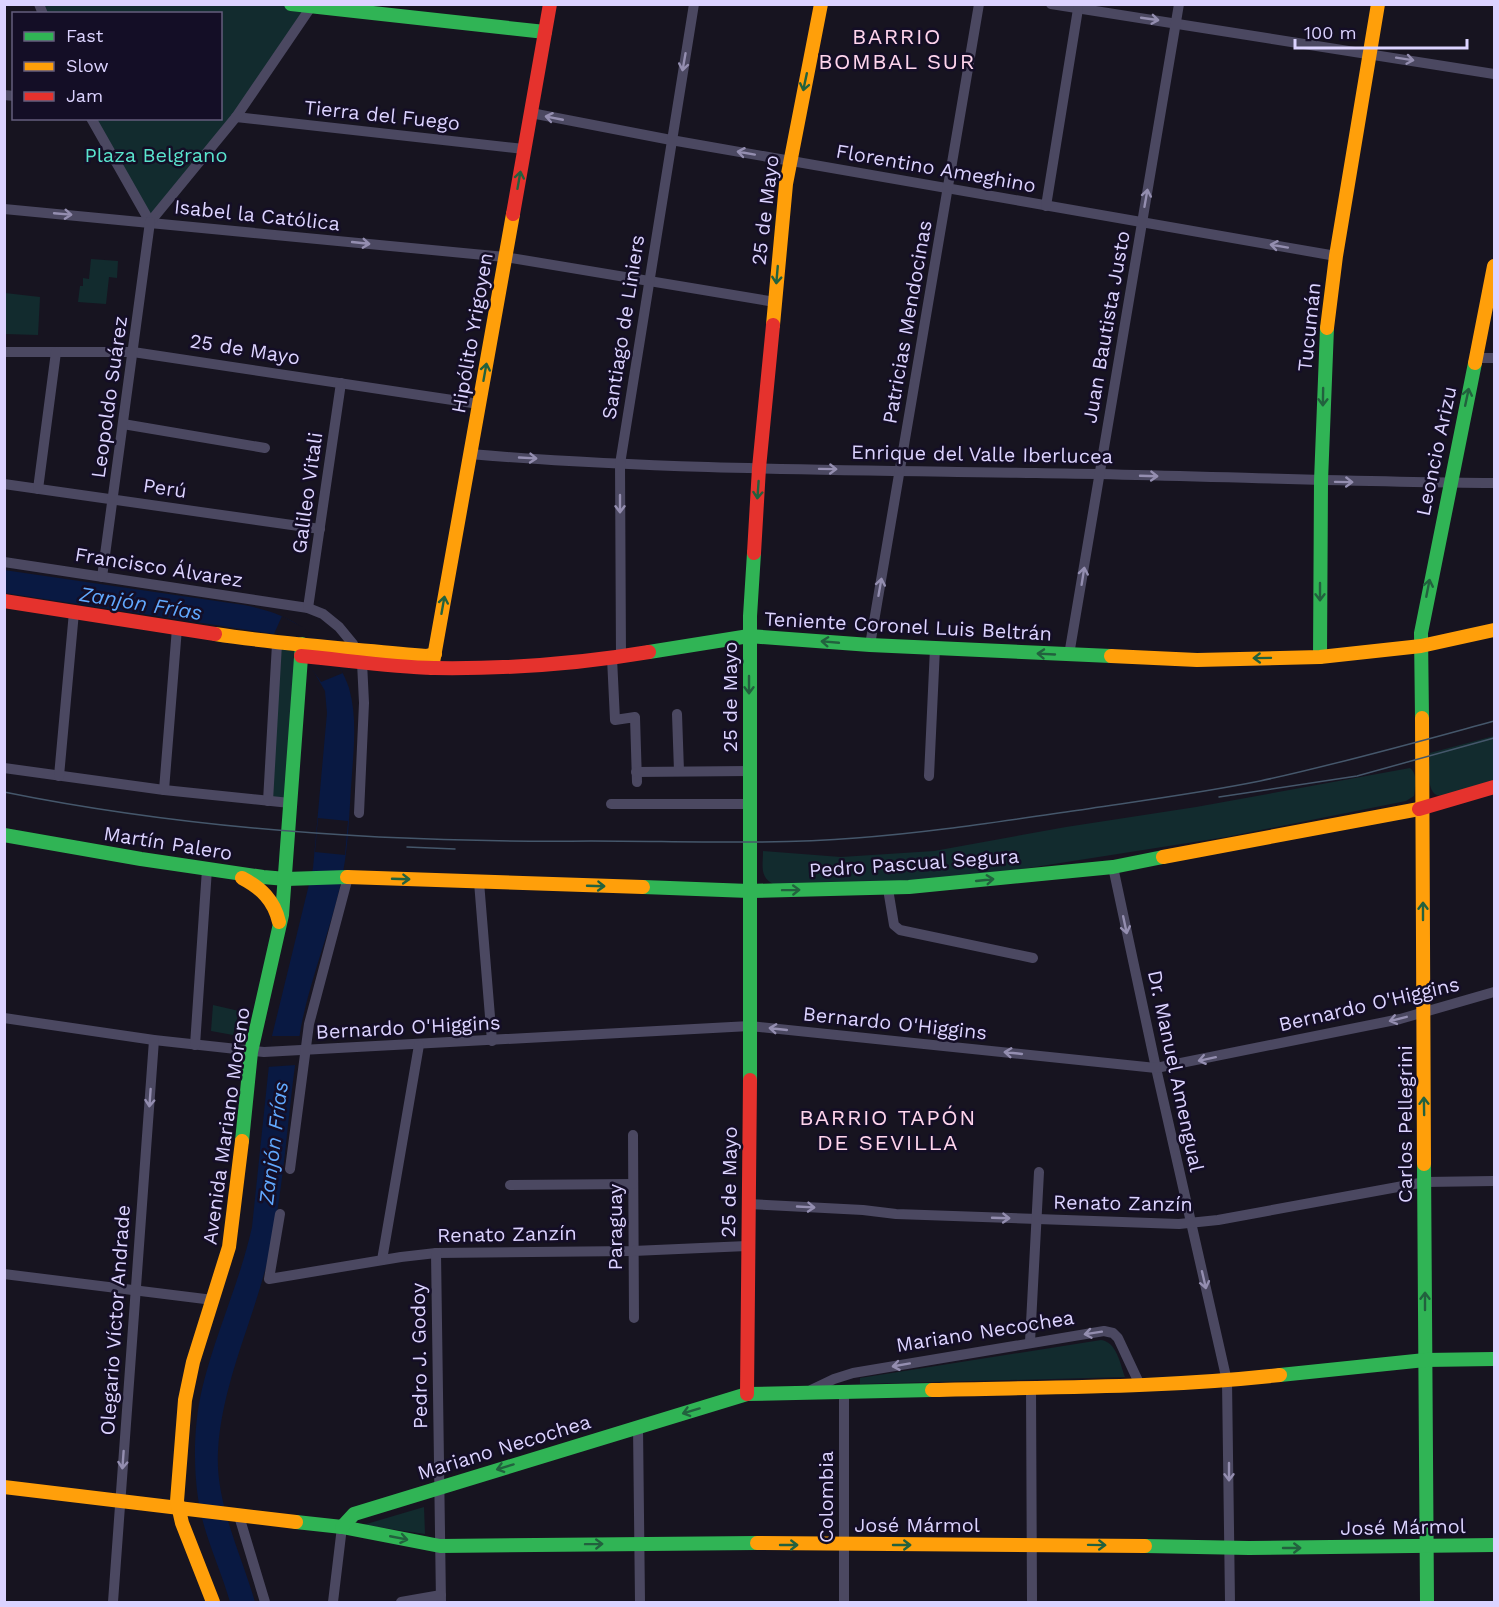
<svg xmlns="http://www.w3.org/2000/svg" width="1499" height="1607" viewBox="0 0 1499 1607" font-family="'Work Sans',sans-serif">
<style>
.green{fill:#122b2e}
.water{fill:#091942}
.pier{fill:#171420}
.lines{fill:none;stroke-linecap:round;stroke-linejoin:round}
.street{stroke:#4b4861;stroke-width:10}
.fast{stroke:#30b455;stroke-width:14}
.slow{stroke:#ff9f0a;stroke-width:14}
.jam{stroke:#e5322d;stroke-width:14}
.tram{stroke:#45576b;stroke-width:1.5}
.oneway{stroke:#948eb0}
.oneway2{stroke:#22613e}
.labels{text-anchor:middle;dominant-baseline:central;stroke-width:5;stroke-linejoin:round;paint-order:stroke}
.street-label{font-size:20px;fill:#dcd3ff;stroke:#140e26}
.park-label{font-size:20px;fill:#5ae4cd;stroke:#140e26}
.water-label{font-size:21px;font-style:italic;fill:#61a9ff;stroke:#140e26}
.quarter-label{font-size:22px;letter-spacing:1.5px;fill:#ffd5ec;stroke:#140e26}
</style>
<rect width="100%" height="100%" fill="#171420"/>
<!-- green -->
<g class="green">
<polygon points="266,4 307,8 236,113 150,217 95,119 220,118 220,14 47,13 43,5"/>
<polygon points="91,259 118,261 117,278 109,277 106,304 78,302 80,286 83,286 83,278 89,279"/>
<polygon points="5,293 40,297 38,335 5,334"/>
<polygon points="277,644 302,644 290,803 268,801"/>
<path d="M 1494,736 L 1494,780 L 1442,796 C 1424,797 1430,765 1430,753 Z"/>
<path d="M 1410,768 C 1418,774 1415,787 1414,796 L 1406,801 L 1226,837 L 1022,869 L 921,880 L 775,885 C 759,877 763,867 763,851 L 841,857 L 934,851 L 1066,827 L 1196,807 Z"/>
<polygon points="213,1005 239,1011 233,1035 211,1031"/>
<path d="M 1101,1340 C 1117,1342 1120,1364 1125,1377 L 860,1384 L 860,1378 Z"/>
<polygon points="424,1507 425,1534 363,1525"/>
</g>
<!-- water -->
<path class="water" d="M 4,570 L 244,605 C 281,613 302,622 327,651 C 337,662 344,673 349,688 C 357,716 354,745 352,774 C 349,811 349,850 340,887 C 329,934 310,980 301,1027 C 287,1105 286,1186 267,1263 C 251,1326 222,1385 218,1451 C 215,1503 241,1553 255,1602 L 230,1602 C 220,1567 203,1534 198,1498 C 193,1463 194,1423 202,1389 C 215,1334 240,1282 252,1227 L 272,1036 L 313,868 L 327,713 L 325,691 L 314,672 L 306,661 L 282,638 L 274,634 L 5,593 Z"/>
<!-- pier -->
<g class="pier">
<polygon points="282,616 304,628 321,642 343,673 321,682 306,661 288,644 274,634"/>
<polygon points="318,818 348,821 345,855 315,852"/>
<polygon points="272,1036 300,1036 296,1065 267,1067"/>
</g>
<g class="lines">
<!-- street -->
<g class="street">
<polyline points="39,4 43,14"/>
<polyline points="1051,4 1494,74"/>
<polyline points="4,95 14,96"/>
<polyline points="531,113 671,140 1336,256"/>
<polyline points="236,117 524,149"/>
<polyline points="91,118 150,222"/>
<polyline points="1046,206 1078,9"/>
<polyline points="4,209 505,257 775,302"/>
<polyline points="150,222 236,117 313,4"/>
<polyline points="4,352 133,352 479,404"/>
<polyline points="1475,358 1494,358"/>
<polyline points="123,424 265,448"/>
<path d="M 470,454 C 658,470 847,470 1036,473 C 1189,475 1342,482 1494,483"/>
<polyline points="4,484 320,529"/>
<polyline points="38,489 56,352"/>
<polyline points="4,562 308,608 323,614 339,627 353,644 362,662 364,703 359,813"/>
<polyline points="102,577 150,222"/>
<polyline points="308,608 341,383"/>
<polyline points="870,645 979,4"/>
<polyline points="1069,655 1179,4"/>
<polyline points="621,657 620,464 694,4"/>
<polyline points="612,658 615,720 635,717 637,782"/>
<polyline points="677,714 679,771"/>
<polyline points="4,768 164,790 290,803"/>
<polyline points="636,772 749,771"/>
<polyline points="59,776 74,612"/>
<polyline points="929,776 935,648"/>
<polyline points="164,790 177,628"/>
<polyline points="268,801 277,644"/>
<polyline points="611,804 749,804"/>
<polyline points="1113,867 1156,1068 1227,1381 1230,1602"/>
<polyline points="479,882 492,1041"/>
<polyline points="888,889 894,925 900,930 1033,958"/>
<polyline points="4,1018 154,1040 264,1052 750,1026 1156,1068 1400,1019 1494,992"/>
<polyline points="195,1045 207,869"/>
<polyline points="633,1135 634,1318"/>
<polyline points="290,1169 309,1024 348,877"/>
<polyline points="510,1185 633,1184"/>
<polyline points="748,1204 863,1210 896,1214 1179,1224 1218,1220 1425,1182 1494,1181"/>
<polyline points="280,1214 269,1279 401,1257 436,1253 633,1251 747,1246"/>
<polyline points="436,1253 441,1602"/>
<polyline points="382,1260 419,1045"/>
<polyline points="4,1274 213,1300"/>
<polyline points="1030,1342 1039,1172"/>
<polyline points="1031,1387 1032,1602"/>
<polyline points="811,1390 834,1379 853,1373 1104,1331 1113,1333 1118,1338 1140,1385"/>
<polyline points="638,1427 640,1602"/>
<polyline points="239,1516 265,1602"/>
<polyline points="113,1602 154,1040"/>
<polyline points="333,1602 342,1527"/>
<polyline points="401,1602 441,1595"/>
<polyline points="844,1602 844,1391"/>
</g>
<!-- fast -->
<g class="fast">
<polyline points="291,4 545,32"/>
<polyline points="649,652 749,636 870,645 1111,656"/>
<polyline points="1320,657 1321,481 1327,328"/>
<polyline points="1422,718 1421,633 1475,363"/>
<polyline points="4,835 141,859 263,877 286,879 347,877"/>
<polyline points="643,887 749,891 909,887 1113,867 1163,857"/>
<polyline points="750,1080 750,616 754,553"/>
<polyline points="242,1141 251,1052 282,915 302,644"/>
<polyline points="1424,1164 1427,1602"/>
<polyline points="1280,1375 1425,1360 1494,1359"/>
<polyline points="296,1522 342,1527 440,1546 757,1543"/>
<polyline points="342,1527 354,1514 747,1394 932,1390"/>
<polyline points="1145,1546 1249,1548 1494,1545"/>
</g>
<!-- slow -->
<g class="slow">
<polyline points="773,325 786,184 821,4"/>
<polyline points="1327,328 1336,256 1378,4"/>
<polyline points="1475,363 1494,266"/>
<path d="M 215,634 C 285,645 355,649 426,656 L 435,654"/>
<polyline points="1111,656 1197,660 1320,657 1421,646 1494,630"/>
<polyline points="432,668 513,214"/>
<polyline points="1422,718 1424,1164"/>
<polyline points="1163,857 1419,809"/>
<polyline points="347,877 643,887"/>
<path d="M 242,878 C 261,888 274,900 279,922"/>
<path d="M 932,1390 C 1048,1387 1164,1388 1280,1375"/>
<polyline points="4,1487 296,1522"/>
<polyline points="757,1543 1145,1546"/>
<polyline points="213,1602 182,1523 177,1501 185,1400 193,1362 229,1247 242,1141"/>
</g>
<!-- jam -->
<g class="jam">
<polyline points="513,214 550,4"/>
<polyline points="754,553 759,468 773,325"/>
<polyline points="4,601 215,634"/>
<path d="M 301,656 C 345,660 390,667 434,668 C 505,669 578,664 649,652"/>
<polyline points="1419,809 1494,787"/>
<polyline points="747,1394 750,1080"/>
</g>
<!-- tram -->
<g class="tram">
<path d="M 4,792 C 197,831 395,843 591,841 C 679,841 768,845 856,838 C 926,833 996,822 1066,812 C 1131,802 1196,794 1260,781 C 1339,764 1417,742 1494,721"/>
<polyline points="1219,797 1357,776 1494,738"/>
<polyline points="407,847 455,849"/>
</g>
</g>
<!-- one-way arrows -->
<defs><path id="oneway-shaft" d="M-6 0H5M1.5-3L5.5 0L1.5 3" fill="none" stroke-width="1.6" stroke-linecap="round" stroke-linejoin="round" transform="scale(1.5)"/></defs>
<g class="oneway">
<use href="#oneway-shaft" transform="translate(1150 19) rotate(8)"/>
<use href="#oneway-shaft" transform="translate(1405 59) rotate(9)"/>
<use href="#oneway-shaft" transform="translate(684 62) rotate(100)"/>
<use href="#oneway-shaft" transform="translate(554 118) rotate(-169)"/>
<use href="#oneway-shaft" transform="translate(746 153) rotate(-170)"/>
<use href="#oneway-shaft" transform="translate(1146 198) rotate(-80)"/>
<use href="#oneway-shaft" transform="translate(63 214) rotate(5)"/>
<use href="#oneway-shaft" transform="translate(361 243) rotate(6)"/>
<use href="#oneway-shaft" transform="translate(1279 246) rotate(-170)"/>
<use href="#oneway-shaft" transform="translate(528 458) rotate(3)"/>
<use href="#oneway-shaft" transform="translate(828 469) rotate(1)"/>
<use href="#oneway-shaft" transform="translate(1149 476) rotate(2)"/>
<use href="#oneway-shaft" transform="translate(1344 482) rotate(1)"/>
<use href="#oneway-shaft" transform="translate(620 504) rotate(90)"/>
<use href="#oneway-shaft" transform="translate(1083 576) rotate(-81)"/>
<use href="#oneway-shaft" transform="translate(880 587) rotate(-80)"/>
<use href="#oneway-shaft" transform="translate(1125 925) rotate(78)"/>
<use href="#oneway-shaft" transform="translate(1398 1019) rotate(166)"/>
<use href="#oneway-shaft" transform="translate(778 1029) rotate(-174)"/>
<use href="#oneway-shaft" transform="translate(1013 1053) rotate(-174)"/>
<use href="#oneway-shaft" transform="translate(1207 1059) rotate(168)"/>
<use href="#oneway-shaft" transform="translate(150 1098) rotate(94)"/>
<use href="#oneway-shaft" transform="translate(806 1207) rotate(3)"/>
<use href="#oneway-shaft" transform="translate(1001 1218) rotate(2)"/>
<use href="#oneway-shaft" transform="translate(1204 1280) rotate(77)"/>
<use href="#oneway-shaft" transform="translate(1093 1333) rotate(171)"/>
<use href="#oneway-shaft" transform="translate(901 1365) rotate(170)"/>
<use href="#oneway-shaft" transform="translate(123 1460) rotate(94)"/>
<use href="#oneway-shaft" transform="translate(1229 1472) rotate(90)"/>
</g>
<g class="oneway2">
<use href="#oneway-shaft" transform="translate(805 82) rotate(102)"/>
<use href="#oneway-shaft" transform="translate(519 180) rotate(-80)"/>
<use href="#oneway-shaft" transform="translate(777 275) rotate(95)"/>
<use href="#oneway-shaft" transform="translate(485 372) rotate(-80)"/>
<use href="#oneway-shaft" transform="translate(1323 397) rotate(91)"/>
<use href="#oneway-shaft" transform="translate(1467 397) rotate(-78)"/>
<use href="#oneway-shaft" transform="translate(758 490) rotate(94)"/>
<use href="#oneway-shaft" transform="translate(1428 588) rotate(-79)"/>
<use href="#oneway-shaft" transform="translate(1320 592) rotate(90)"/>
<use href="#oneway-shaft" transform="translate(443 605) rotate(-80)"/>
<use href="#oneway-shaft" transform="translate(830 642) rotate(-175)"/>
<use href="#oneway-shaft" transform="translate(1046 654) rotate(-177)"/>
<use href="#oneway-shaft" transform="translate(1262 658) rotate(179)"/>
<use href="#oneway-shaft" transform="translate(749 685) rotate(90)"/>
<use href="#oneway-shaft" transform="translate(401 879) rotate(2)"/>
<use href="#oneway-shaft" transform="translate(985 880) rotate(-6)"/>
<use href="#oneway-shaft" transform="translate(596 886) rotate(2)"/>
<use href="#oneway-shaft" transform="translate(791 890) rotate(-1)"/>
<use href="#oneway-shaft" transform="translate(1423 911) rotate(-90)"/>
<use href="#oneway-shaft" transform="translate(1424 1106) rotate(-91)"/>
<use href="#oneway-shaft" transform="translate(1425 1301) rotate(-90)"/>
<use href="#oneway-shaft" transform="translate(691 1411) rotate(163)"/>
<use href="#oneway-shaft" transform="translate(505 1467) rotate(163)"/>
<use href="#oneway-shaft" transform="translate(399 1538) rotate(11)"/>
<use href="#oneway-shaft" transform="translate(594 1544) rotate(-1)"/>
<use href="#oneway-shaft" transform="translate(789 1545)"/>
<use href="#oneway-shaft" transform="translate(902 1545)"/>
<use href="#oneway-shaft" transform="translate(1097 1545) rotate(1)"/>
<use href="#oneway-shaft" transform="translate(1292 1548)"/>
</g>
<g class="labels">
<!-- street labels -->
<g class="street-label">
<text transform="translate(382 115) rotate(6)">Tierra del Fuego</text>
<text transform="translate(936 168) rotate(10)">Florentino Ameghino</text>
<text transform="translate(765 210) rotate(-83)">25 de Mayo</text>
<text transform="translate(257 215) rotate(6)">Isabel la Católica</text>
<text transform="translate(907 322) rotate(-80)">Patricias Mendocinas</text>
<text transform="translate(623 327) rotate(-81)">Santiago de Liniers</text>
<text transform="translate(1106 327) rotate(-80)">Juan Bautista Justo</text>
<text transform="translate(1309 327) rotate(-84)">Tucumán</text>
<text transform="translate(472 333) rotate(-80)">Hipólito Yrigoyen</text>
<text transform="translate(245 349) rotate(9)">25 de Mayo</text>
<text transform="translate(109 397) rotate(-82)">Leopoldo Suárez</text>
<text transform="translate(1436 451) rotate(-78)">Leoncio Arizu</text>
<text transform="translate(982 454) rotate(1)">Enrique del Valle Iberlucea</text>
<text transform="translate(165 488) rotate(8)">Perú</text>
<text transform="translate(307 493) rotate(-82)">Galileo Vitali</text>
<text transform="translate(159 567) rotate(9)">Francisco Álvarez</text>
<text transform="translate(908 626) rotate(3)">Teniente Coronel Luis Beltrán</text>
<text transform="translate(730 697) rotate(-90)">25 de Mayo</text>
<text transform="translate(168 843) rotate(9)">Martín Palero</text>
<text transform="translate(914 863) rotate(-4)">Pedro Pascual Segura</text>
<text transform="translate(1369 1004) rotate(-13)">Bernardo O'Higgins</text>
<text transform="translate(895 1023) rotate(6)">Bernardo O'Higgins</text>
<text transform="translate(408 1027) rotate(-3)">Bernardo O'Higgins</text>
<text transform="translate(1176 1071) rotate(78)">Dr. Manuel Amengual</text>
<text transform="translate(1405 1124) rotate(-90)">Carlos Pellegrini</text>
<text transform="translate(226 1126) rotate(-82)">Avenida Mariano Moreno</text>
<text transform="translate(729 1182) rotate(-89)">25 de Mayo</text>
<text transform="translate(1123 1203) rotate(1)">Renato Zanzín</text>
<text transform="translate(615 1227) rotate(-90)">Paraguay</text>
<text transform="translate(507 1234) rotate(-1)">Renato Zanzín</text>
<text transform="translate(115 1320) rotate(-86)">Olegario Víctor Andrade</text>
<text transform="translate(985 1331) rotate(-9)">Mariano Necochea</text>
<text transform="translate(419 1356) rotate(-91)">Pedro J. Godoy</text>
<text transform="translate(504 1447) rotate(-17)">Mariano Necochea</text>
<text transform="translate(826 1497) rotate(-90)">Colombia</text>
<text x="917" y="1525">José Mármol</text>
<text transform="translate(1403 1527) rotate(-1)">José Mármol</text>
</g>
<!-- park labels -->
<g class="park-label">
<text x="156" y="155">Plaza Belgrano</text>
</g>
<!-- water labels -->
<g class="water-label">
<text transform="translate(141 603) rotate(9)">Zanjón Frías</text>
<text transform="translate(273 1143) rotate(-83)">Zanjón Frías</text>
</g>
<!-- quarter labels -->
<g class="quarter-label">
<text x="897" y="36">BARRIO<tspan x="897" dy="25">BOMBAL SUR</tspan></text>
<text x="888" y="1117">BARRIO TAPÓN<tspan x="888" dy="25">DE SEVILLA</tspan></text>
</g>
</g>
<!-- border -->
<rect width="1499" height="1607" fill="none" stroke="#dcd3ff" stroke-width="12"/>
<!-- legend -->
<rect x="12" y="12" width="210" height="108" fill="#140e26" stroke="#645d7d" stroke-width="1.5"/>
<rect x="24" y="32" width="30" height="9" fill="#30b455" stroke="#645d7d" stroke-width="1.5"/>
<text x="66" y="42" font-size="18" fill="#dcd3ff">Fast</text>
<rect x="24" y="62" width="30" height="9" fill="#ff9f0a" stroke="#645d7d" stroke-width="1.5"/>
<text x="66" y="72" font-size="18" fill="#dcd3ff">Slow</text>
<rect x="24" y="92" width="30" height="9" fill="#e5322d" stroke="#645d7d" stroke-width="1.5"/>
<text x="66" y="102" font-size="18" fill="#dcd3ff">Jam</text>
<!-- scale -->
<path d="M1295 39v9h172v-9" fill="none" stroke="#dcd3ff" stroke-width="3"/>
<text x="1304" y="39" font-size="18" fill="#dcd3ff" stroke="#140e26" stroke-width="4.5" paint-order="stroke">100 m</text>
</svg>
